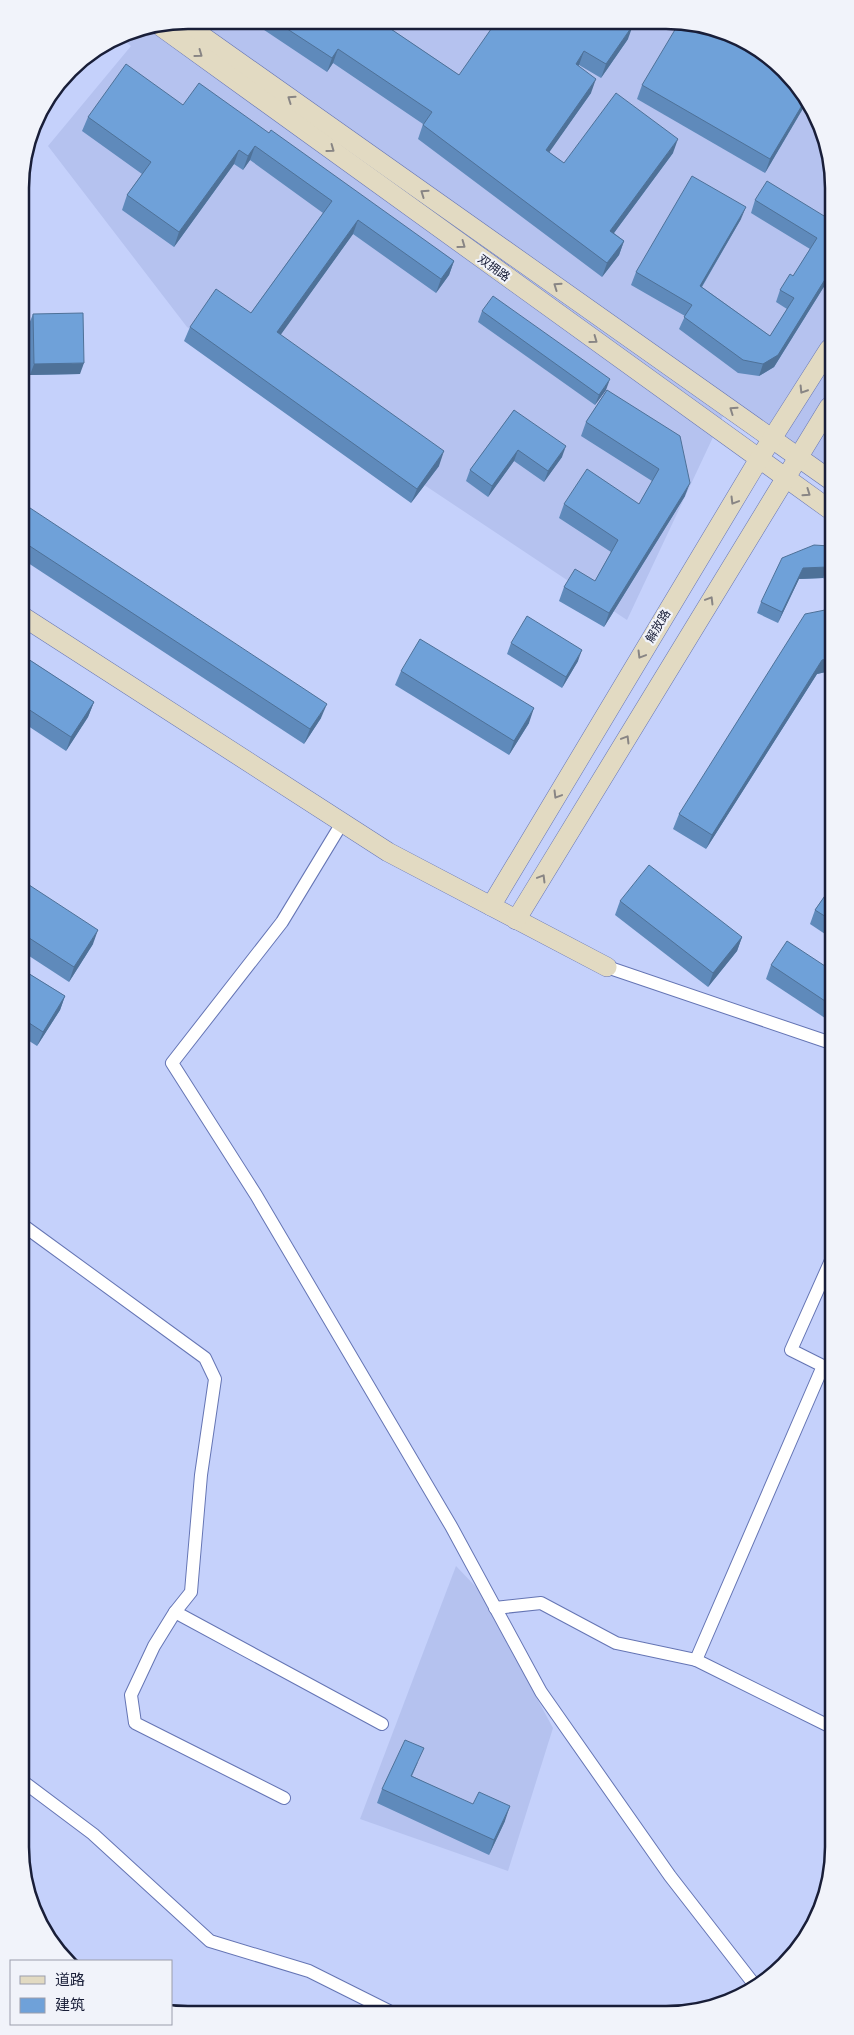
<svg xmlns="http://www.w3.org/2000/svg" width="854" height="2035" viewBox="0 0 854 2035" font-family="Roboto,'Noto Sans SC',sans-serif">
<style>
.built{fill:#b5c2ef}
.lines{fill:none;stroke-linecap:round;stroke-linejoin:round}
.street-casing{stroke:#6575b4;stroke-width:14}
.secondary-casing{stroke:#6575b4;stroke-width:20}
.street{stroke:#fff;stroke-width:12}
.secondary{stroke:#e2dac2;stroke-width:19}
.wall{fill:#5f8abb}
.shaded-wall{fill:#4e7198}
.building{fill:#6fa1d9;stroke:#4e7198}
.oneway{stroke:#888584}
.labels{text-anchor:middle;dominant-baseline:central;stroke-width:4.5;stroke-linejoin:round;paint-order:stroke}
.street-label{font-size:12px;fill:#191e38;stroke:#f1f3fa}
.rim{fill:none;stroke:#191e38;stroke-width:2.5}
</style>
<rect width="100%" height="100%" fill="#c5d1fb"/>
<!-- built -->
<g class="built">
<polygon points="188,20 618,23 627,29 632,23 698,23 785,69 828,145 829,471 730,401 627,620 187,327 48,146 131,46 118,36 124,33"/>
<polygon points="456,1566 477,1588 553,1728 508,1871 360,1819"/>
</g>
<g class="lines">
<!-- street casing -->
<g class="street-casing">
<g id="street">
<polyline points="649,23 650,23"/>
<polyline points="342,823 282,922 172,1063 256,1195 451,1526 541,1692 670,1876 757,1988"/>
<polyline points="607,967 831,1043"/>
<polyline points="24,1226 205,1358 215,1379 201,1475 192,1580 191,1592 175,1612 382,1724"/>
<polyline points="495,1608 541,1603 616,1643 696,1660 833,1728"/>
<polyline points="175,1612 154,1646 131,1695 135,1723 284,1798"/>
<polyline points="696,1660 823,1366 791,1350 832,1258"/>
<polyline points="25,1783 93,1834 210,1941 309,1971 389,2011"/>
</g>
</g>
<!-- secondary casing -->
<g class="secondary-casing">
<g id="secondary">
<polyline points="181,21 829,479"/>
<polyline points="160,26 829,509"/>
<polyline points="22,616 388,852 607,967"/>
<polyline points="491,906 759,459 829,349"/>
<polyline points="516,920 829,407"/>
</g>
</g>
<!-- street -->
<use href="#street" class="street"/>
<!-- secondary -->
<use href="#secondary" class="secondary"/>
</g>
<!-- wall -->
<g class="wall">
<polygon points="249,20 379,21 459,75 628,39 601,78 579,65 578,66 591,93 549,152 564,163 673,153 614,233 624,241 619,255 602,277 418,139 423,124 333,63 327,72"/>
<polygon points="642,85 805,105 765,173 637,99"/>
<polygon points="183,105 269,133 454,261 449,275 436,293 353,234 280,335 439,466 411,503 184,341 190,327 251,313 323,213 250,160 243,170 234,164 174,247 122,210 127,195 142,174 82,131 88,117"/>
<polygon points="755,200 829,219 829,287 825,285 774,367 759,376 738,373 679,329 685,316 631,285 636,272 741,219 702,287 770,336 787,309 776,302 780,290 793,276 810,249 751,213"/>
<polygon points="482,311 606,390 595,405 478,322"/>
<polygon points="33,314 80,374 30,375 29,324"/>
<polygon points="607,390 685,496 604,627 559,601 564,587 595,581 611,552 559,518 564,504 639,504 652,481 581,436 586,422"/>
<polygon points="514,410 562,457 544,482 514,461 488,497 466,481 470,470"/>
<polygon points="21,502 321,718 304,744 22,559"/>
<polygon points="830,546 830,582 823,578 799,579 778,623 757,613 761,602"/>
<polygon points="830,609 830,671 817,674 706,849 673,829 679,814"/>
<polygon points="511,643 578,661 562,688 507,654"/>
<polygon points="22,655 94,702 88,717 66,751 22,722"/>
<polygon points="401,671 529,723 509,755 395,685"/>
<polygon points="23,881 93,944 69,982 23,952"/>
<polygon points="831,887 831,938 810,924 815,910"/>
<polygon points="620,901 742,937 737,951 708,987 615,915"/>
<polygon points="771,965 831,970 831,1022 766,979"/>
<polygon points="23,970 65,996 60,1010 37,1046 23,1037"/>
<polygon points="418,1762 412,1776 505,1821 489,1855 377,1803 382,1789"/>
</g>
<!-- shaded-wall -->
<g class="shaded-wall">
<polygon points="633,25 628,39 601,78 606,64"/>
<polygon points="338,49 333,63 327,72 332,58"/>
<polygon points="584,51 579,65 570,78 576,64"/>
<polygon points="596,79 591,93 541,164 546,150"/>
<polygon points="804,102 805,105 765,173 770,159"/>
<polygon points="678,139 673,153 605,245 610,231"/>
<polygon points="255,146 250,160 243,170 248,156"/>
<polygon points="239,150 234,164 174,247 179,232"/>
<polygon points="746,207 741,219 695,298 700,286"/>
<polygon points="358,220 353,234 272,347 277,332"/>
<polygon points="624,241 619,255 602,277 607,263"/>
<polygon points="454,261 449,275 436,293 441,279"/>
<polygon points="829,273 825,285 774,367 759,376 763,364"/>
<polygon points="84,363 80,374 30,375 34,364"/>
<polygon points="610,379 606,390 595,405 599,395"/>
<polygon points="566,446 562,457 544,482 548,471"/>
<polygon points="518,450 514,461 488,497 492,486"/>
<polygon points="444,451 439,466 411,503 417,489"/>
<polygon points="690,483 685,496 604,627 609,613"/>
<polygon points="827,567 823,578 799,579 778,623 782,612 803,568"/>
<polygon points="582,650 578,661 562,688 566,677"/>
<polygon points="830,658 830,671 817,674 706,849 712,835 822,660"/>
<polygon points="94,702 88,717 66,751 71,737"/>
<polygon points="327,704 321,718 304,744 310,729"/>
<polygon points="534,708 529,723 509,755 514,741"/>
<polygon points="98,930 93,944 69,982 74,967"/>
<polygon points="742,937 737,951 708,987 713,973"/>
<polygon points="65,996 60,1010 37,1046 43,1032"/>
<polygon points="510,1806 505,1821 489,1855 494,1840"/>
</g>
<!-- building -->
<g class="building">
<polygon points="275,21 379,21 459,75 496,22 630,23 633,25 606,64 584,51 576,64 596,79 546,150 564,163 616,93 678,139 610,231 624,241 607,263 423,125 432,112 338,49 332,58"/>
<polygon points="679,23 698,23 741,37 785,69 804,102 770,159 642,85"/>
<polygon points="126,64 183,105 199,83 269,133 271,130 454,261 441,279 358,220 277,332 444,451 417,489 190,327 216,289 251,313 332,201 255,146 248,156 239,150 179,232 127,195 151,162 88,117"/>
<polygon points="692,176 746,207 700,286 770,336 794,298 780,290 790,274 793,276 817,238 755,200 767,181 829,219 829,273 778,355 763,364 743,360 684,317 692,305 636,272"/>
<polygon points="493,296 610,379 599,395 482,311"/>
<polygon points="83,313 84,363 34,364 33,314"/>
<polygon points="607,390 680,436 690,483 609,613 564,587 575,569 595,581 618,540 564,504 587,469 639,504 659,469 586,422"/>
<polygon points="514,410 566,446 548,471 518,450 492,486 470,470"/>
<polygon points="21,502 327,704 310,729 22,541"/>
<polygon points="814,545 830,546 830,569 827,567 803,568 782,612 761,602 782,558"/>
<polygon points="830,609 830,658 822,660 712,835 679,814 805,614"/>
<polygon points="527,616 582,650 566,677 511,643"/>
<polygon points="420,639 534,708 514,741 401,671"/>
<polygon points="22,655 94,702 71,737 22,705"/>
<polygon points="649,865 742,937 713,973 620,901"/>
<polygon points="23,881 98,930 74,967 23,934"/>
<polygon points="831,887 831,920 815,910"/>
<polygon points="787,941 831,970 831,1005 771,965"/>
<polygon points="23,970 65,996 43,1032 23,1019"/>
<polygon points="405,1740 424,1748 411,1776 473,1804 479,1792 510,1806 494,1840 382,1789"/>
</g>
<!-- one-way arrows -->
<defs><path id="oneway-chevron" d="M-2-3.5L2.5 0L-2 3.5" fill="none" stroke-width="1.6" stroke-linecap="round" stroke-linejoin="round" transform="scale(1.25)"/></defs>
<g class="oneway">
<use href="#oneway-chevron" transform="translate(199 54) rotate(36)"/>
<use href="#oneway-chevron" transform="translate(291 99) rotate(-145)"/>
<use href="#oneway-chevron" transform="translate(331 149) rotate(36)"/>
<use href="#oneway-chevron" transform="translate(424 193) rotate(-145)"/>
<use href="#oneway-chevron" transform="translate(462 245) rotate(36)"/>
<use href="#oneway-chevron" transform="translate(557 286) rotate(-145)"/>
<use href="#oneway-chevron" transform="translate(594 340) rotate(36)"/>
<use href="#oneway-chevron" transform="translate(803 390) rotate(122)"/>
<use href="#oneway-chevron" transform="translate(733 410) rotate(-145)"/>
<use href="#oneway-chevron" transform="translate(807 493) rotate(35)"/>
<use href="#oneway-chevron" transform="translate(734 501) rotate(121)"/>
<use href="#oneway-chevron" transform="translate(710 600) rotate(-59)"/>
<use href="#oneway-chevron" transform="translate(641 655) rotate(121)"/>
<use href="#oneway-chevron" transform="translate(626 739) rotate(-59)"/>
<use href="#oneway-chevron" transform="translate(557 795) rotate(121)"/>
<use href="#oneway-chevron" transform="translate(542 878) rotate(-59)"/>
</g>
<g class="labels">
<!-- street labels -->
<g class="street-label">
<text transform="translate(494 268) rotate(36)">双拥路</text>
<text transform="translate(658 626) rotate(-59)">解放路</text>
</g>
</g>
<!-- crop -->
<path d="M0 0H854V2035H0ZM188 29H666A159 159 0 0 1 825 188V1847A159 159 0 0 1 666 2006H188A159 159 0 0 1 29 1847V188A159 159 0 0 1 188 29Z" fill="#f1f3fa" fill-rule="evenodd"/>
<path class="rim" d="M188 29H666A159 159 0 0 1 825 188V1847A159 159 0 0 1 666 2006H188A159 159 0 0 1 29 1847V188A159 159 0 0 1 188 29Z"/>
<!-- legend -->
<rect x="10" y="1960" width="162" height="65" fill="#f1f3fa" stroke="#9b9eac"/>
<rect x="20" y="1976" width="25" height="8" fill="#e2dac2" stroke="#9b9eac"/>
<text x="55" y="1985" font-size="15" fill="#191e38">道路</text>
<rect x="20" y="1998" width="25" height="15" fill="#6fa1d9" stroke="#9b9eac"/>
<text x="55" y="2010" font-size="15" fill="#191e38">建筑</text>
</svg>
